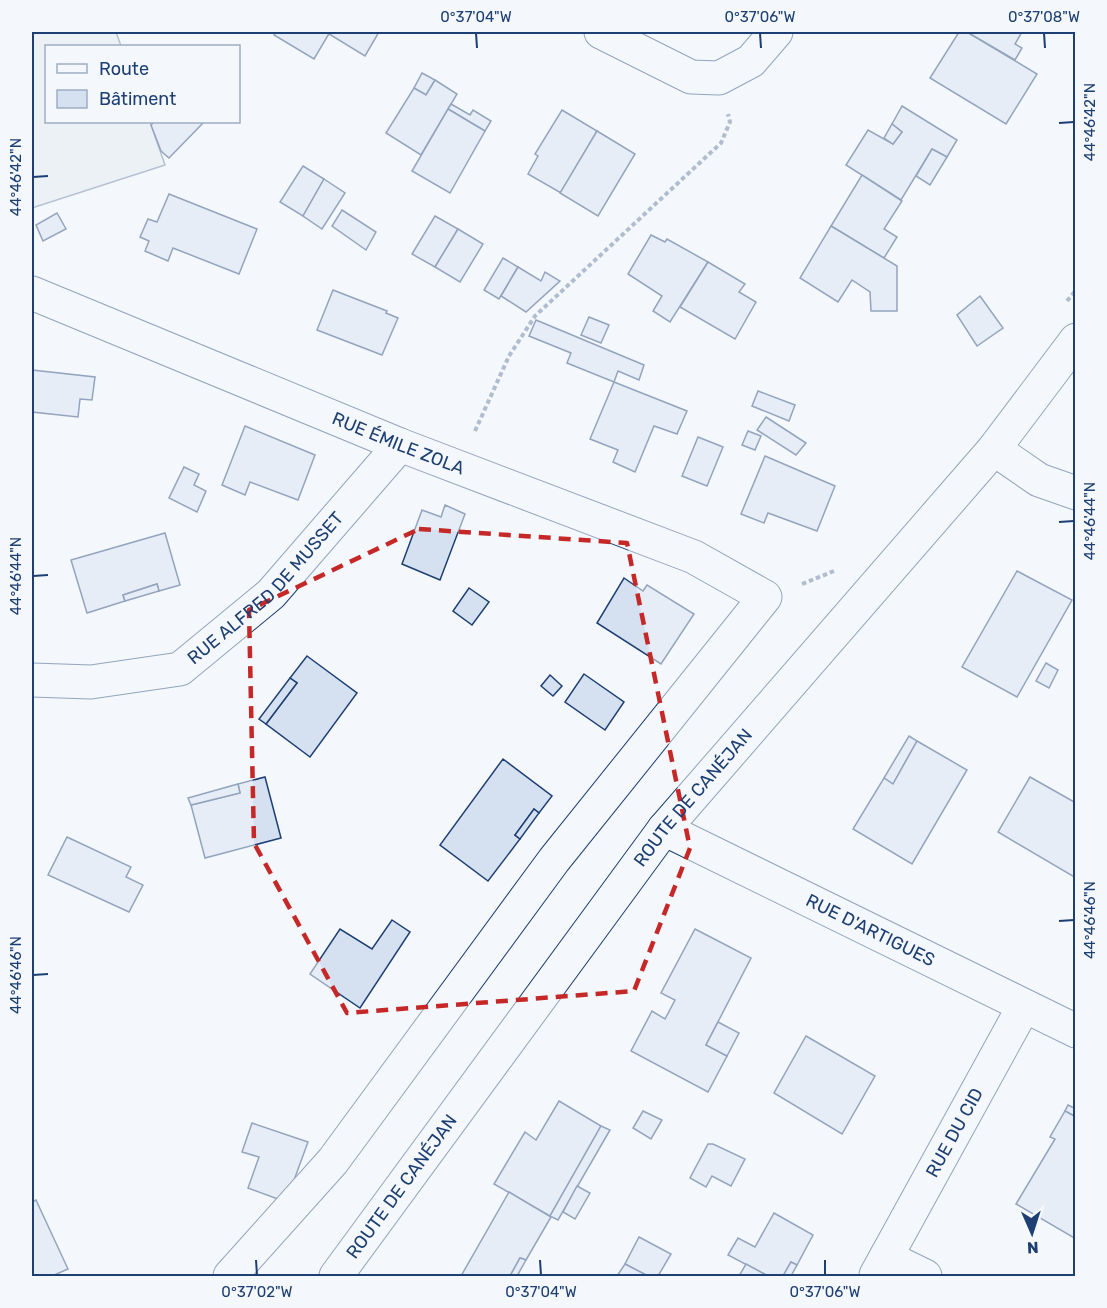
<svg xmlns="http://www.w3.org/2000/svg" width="1107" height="1308" viewBox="0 0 1107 1308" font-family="Rubik,sans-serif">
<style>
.garden{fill:#e3e9f0;stroke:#687fa3;stroke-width:1.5}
.building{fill:#d5e0f0;stroke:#1d3f73;stroke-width:1.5}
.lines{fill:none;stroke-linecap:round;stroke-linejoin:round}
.minor-casing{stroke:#1d3f73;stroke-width:35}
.tertiary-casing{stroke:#1d3f73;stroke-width:35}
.path{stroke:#5e769c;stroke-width:4;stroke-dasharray:4.5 3;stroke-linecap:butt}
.minor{stroke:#f4f7fb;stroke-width:33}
.tertiary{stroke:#f4f7fb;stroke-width:33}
.marked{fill:none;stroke:#c62828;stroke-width:4.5;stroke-dasharray:12 8;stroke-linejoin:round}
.ticks{fill:none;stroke:#1d3f73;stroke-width:2}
.labels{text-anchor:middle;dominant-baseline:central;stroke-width:4.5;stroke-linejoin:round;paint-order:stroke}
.street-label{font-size:18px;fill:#1d3f73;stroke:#f4f7fb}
.neatline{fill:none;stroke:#1d3f73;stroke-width:2}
.ticks-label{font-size:15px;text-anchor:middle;fill:#1d3f73}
</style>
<rect width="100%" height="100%" fill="#f4f7fb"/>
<!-- garden -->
<polygon class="garden" points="32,32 116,32 121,46 46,46 46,122 150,122 165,165 32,208"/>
<!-- building -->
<g class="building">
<polygon points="276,32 330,32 314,59 274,35"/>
<polygon points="330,32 379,32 365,56 329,34"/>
<polygon points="959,32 967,32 1037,74 1006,124 930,78"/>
<polygon points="967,32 1022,32 1015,44 1022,48 1015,60"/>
<polygon points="422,73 435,80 426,95 414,88"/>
<polygon points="435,80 457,94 421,155 386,133 414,88 426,95"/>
<polygon points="451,104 470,115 473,110 491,121 485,131 448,109"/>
<polygon points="902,106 957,140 947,157 932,149 901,200 846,165 868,130 893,144 902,132 892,124"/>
<polygon points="448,109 485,131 450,193 412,171"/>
<polygon points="562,110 597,131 561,193 528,174 538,156 535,154"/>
<polygon points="154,122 204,122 169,158 161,151 151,125"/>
<polygon points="892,124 902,132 893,144 884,138"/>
<polygon points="597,131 635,154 598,216 560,193"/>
<polygon points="932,149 947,157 930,185 916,176"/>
<polygon points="303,166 324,179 303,216 280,202"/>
<polygon points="862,175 902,201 884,229 897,237 884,258 831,226"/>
<polygon points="324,179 345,193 322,229 303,216"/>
<polygon points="169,194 257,229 239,274 173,248 168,261 145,251 149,241 140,237 148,219 157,222"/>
<polygon points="342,210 376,232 366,250 332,226"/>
<polygon points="57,213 66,229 43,241 36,225"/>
<polygon points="435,216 458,229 435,267 412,254"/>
<polygon points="831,226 897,266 897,311 871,311 870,292 852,280 838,302 800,278"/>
<polygon points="458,229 483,244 460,282 435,267"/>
<polygon points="651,235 665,242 667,239 708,262 670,322 653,311 662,296 628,274"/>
<polygon points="503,258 518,267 499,299 484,290"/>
<polygon points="708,262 745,284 739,292 756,302 735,339 680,307"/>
<polygon points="518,267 541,281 545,272 560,281 526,312 501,296"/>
<polygon points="333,290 387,311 386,313 398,318 382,355 317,330"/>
<polygon points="980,296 1003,328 977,346 957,315"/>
<polygon points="589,317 609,325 601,343 581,335"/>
<polygon points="536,320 644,365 639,380 618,371 614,382 567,363 571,353 529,336"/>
<polygon points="32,370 95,377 92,400 80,399 78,417 32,412"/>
<polygon points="614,382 687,411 677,434 654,426 635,472 613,462 618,450 590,439"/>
<polygon points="758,391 795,405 789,421 752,406"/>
<polygon points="766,417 806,443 796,455 757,430"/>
<polygon points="245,426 315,455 298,500 250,482 245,495 222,485"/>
<polygon points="748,431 761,436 755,450 742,445"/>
<polygon points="698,437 723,447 707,486 682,476"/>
<polygon points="765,456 835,486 817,531 768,513 764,523 741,514"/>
<polygon points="184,467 199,474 194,485 206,491 197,512 169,498"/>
<polygon points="445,505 465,514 440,580 402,564 422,510 441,517"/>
<polygon points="165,533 180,585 159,591 157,584 123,595 125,601 87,613 71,560"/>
<polygon points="1017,571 1072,600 1017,697 962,667"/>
<polygon points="624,578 643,591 647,585 694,614 661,664 597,623"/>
<polygon points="157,584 159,591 125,601 123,595"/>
<polygon points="469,588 489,602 472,625 453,611"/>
<polygon points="307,656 357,693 310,757 266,724 297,683 290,678"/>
<polygon points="1046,663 1058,670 1049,688 1036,681"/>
<polygon points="584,674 624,702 605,730 565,702"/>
<polygon points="550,675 562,686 553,696 541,686"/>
<polygon points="290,678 297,683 266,724 259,719"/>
<polygon points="909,736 917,741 893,784 884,778"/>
<polygon points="917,741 967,770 912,864 853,829 884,778 893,784"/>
<polygon points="503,759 552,796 539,813 534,809 515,835 520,839 488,881 440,845"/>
<polygon points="265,777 281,838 205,858 191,805 240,793 238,784"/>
<polygon points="1030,777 1076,803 1076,878 998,832"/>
<polygon points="238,784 240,793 191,805 188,798"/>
<polygon points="534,809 539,813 520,839 515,835"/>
<polygon points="67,837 131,867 126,877 143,885 129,912 48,875"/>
<polygon points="392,920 410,932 360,1008 310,974 340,929 372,949"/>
<polygon points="695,929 751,958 706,1045 727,1056 708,1092 631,1051 652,1011 665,1019 675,1000 661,993"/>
<polygon points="718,1022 739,1033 727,1056 706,1045"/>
<polygon points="806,1036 875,1076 842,1134 774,1093"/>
<polygon points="559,1101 601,1126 550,1216 494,1184 525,1132 536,1140"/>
<polygon points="1068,1105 1076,1109 1076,1117 1065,1111"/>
<polygon points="643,1111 662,1120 651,1139 633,1128"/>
<polygon points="1065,1111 1076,1117 1076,1239 1016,1204 1055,1139 1050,1137"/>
<polygon points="252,1123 308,1142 286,1202 248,1188 259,1157 242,1152"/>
<polygon points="601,1126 610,1130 558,1220 550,1216"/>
<polygon points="708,1144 713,1144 745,1159 731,1186 712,1176 706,1187 690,1178"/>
<polygon points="577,1186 590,1193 575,1219 563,1212"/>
<polygon points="509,1192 551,1217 526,1260 520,1258 510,1276 461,1276"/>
<polygon points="36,1200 68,1269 52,1276 32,1276 32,1202"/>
<polygon points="774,1213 813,1235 797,1265 791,1262 783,1276 768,1276 728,1255 738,1238 755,1247"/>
<polygon points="639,1237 671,1254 658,1276 648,1276 625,1264"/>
<polygon points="520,1258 526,1260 517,1276 510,1276"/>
<polygon points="791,1262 797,1265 791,1276 783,1276"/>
<polygon points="625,1264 648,1276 617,1276"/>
<polygon points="746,1264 768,1276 739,1276"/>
</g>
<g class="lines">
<!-- minor casing -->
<g class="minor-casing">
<g id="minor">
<polyline points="601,32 691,77 719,78 751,61 776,32"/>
<path id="s1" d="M 32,293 L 400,445 L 694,557 L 765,597 L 554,860 L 333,1161 L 230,1276"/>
<polyline points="994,449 1039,480 1076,493"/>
<path id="s2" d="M 32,680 L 91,682 L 180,669 L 271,594 L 400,445"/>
<path id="s3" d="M 664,829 L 1076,1031"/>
<path id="s4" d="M 886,1257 L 1024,1006"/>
<polyline points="876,1275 886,1257 925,1276"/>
</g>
</g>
<!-- tertiary casing -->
<g class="tertiary-casing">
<g id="tertiary">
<path id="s5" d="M 336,1276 L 664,829 L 994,449 L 1076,340"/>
</g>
</g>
<!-- path -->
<g class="path">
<polyline points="1067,301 1076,290"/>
<polyline points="475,431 509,356 535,316 721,143 730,122 728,114"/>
<polyline points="802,584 834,571"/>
</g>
<!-- minor -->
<use href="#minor" class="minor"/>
<!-- tertiary -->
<use href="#tertiary" class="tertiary"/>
</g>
<!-- marked area -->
<path d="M0 0H1107V1308H0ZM 419,529 L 627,543 L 690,848 L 634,991 L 347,1013 L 254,843 L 249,610 Z" fill="#f4f7fb" fill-opacity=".55" fill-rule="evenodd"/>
<path class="marked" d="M 419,529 L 627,543 L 690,848 L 634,991 L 347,1013 L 254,843 L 249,610 Z"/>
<!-- ticks -->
<path class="ticks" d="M 476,33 L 477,48M 760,33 L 761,48M 1044,33 L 1045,48M 1059,123 L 1074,122M 33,177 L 48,176M 1059,522 L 1074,521M 33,576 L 48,575M 1059,921 L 1074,920M 33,975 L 48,974M 256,1260 L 257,1275M 540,1260 L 541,1275M 825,1260 L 825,1275"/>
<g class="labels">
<!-- street labels -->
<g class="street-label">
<text stroke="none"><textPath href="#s1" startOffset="396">RUE ÉMILE ZOLA</textPath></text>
<text stroke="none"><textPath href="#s2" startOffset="267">RUE ALFRED DE MUSSET</textPath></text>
<text stroke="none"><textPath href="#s5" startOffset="597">ROUTE DE CANÉJAN</textPath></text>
<text stroke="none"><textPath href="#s3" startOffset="230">RUE D'ARTIGUES</textPath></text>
<text stroke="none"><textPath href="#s4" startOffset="142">RUE DU CID</textPath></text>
<text stroke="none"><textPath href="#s5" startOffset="111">ROUTE DE CANÉJAN</textPath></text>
</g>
</g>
<!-- border -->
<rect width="1107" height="1308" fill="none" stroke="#f4f7fb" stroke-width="66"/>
<!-- legend -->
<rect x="45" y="45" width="195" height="78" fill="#f4f7fb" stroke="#9eadc5" stroke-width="1.5"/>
<rect x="57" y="64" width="30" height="9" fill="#f4f7fb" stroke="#9eadc5" stroke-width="1.5"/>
<text x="99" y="75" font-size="18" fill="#1d3f73">Route</text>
<rect x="57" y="90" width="30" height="18" fill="#d5e0f0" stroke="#9eadc5" stroke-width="1.5"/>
<text x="99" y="105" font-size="18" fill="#1d3f73">Bâtiment</text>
<!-- north arrow -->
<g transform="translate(1032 1233) rotate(177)" stroke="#f4f7fb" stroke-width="4.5" paint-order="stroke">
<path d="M0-4.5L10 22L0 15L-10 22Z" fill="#1d3f73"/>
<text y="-9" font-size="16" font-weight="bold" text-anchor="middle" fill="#1d3f73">N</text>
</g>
<rect x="33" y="33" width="1041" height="1242" class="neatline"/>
<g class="ticks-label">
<text x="476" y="22">0°37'04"W</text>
<text x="760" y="22">0°37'06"W</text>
<text x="1044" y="22">0°37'08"W</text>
<text transform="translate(1090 122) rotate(-90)" y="5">44°46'42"N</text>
<text transform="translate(16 177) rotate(-90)" y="5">44°46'42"N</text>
<text transform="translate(1090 521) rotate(-90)" y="5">44°46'44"N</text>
<text transform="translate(16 576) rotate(-90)" y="5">44°46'44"N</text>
<text transform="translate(1090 920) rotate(-90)" y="5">44°46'46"N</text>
<text transform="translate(16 975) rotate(-90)" y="5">44°46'46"N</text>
<text x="257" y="1297">0°37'02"W</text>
<text x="541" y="1297">0°37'04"W</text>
<text x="825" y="1297">0°37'06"W</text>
</g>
</svg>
